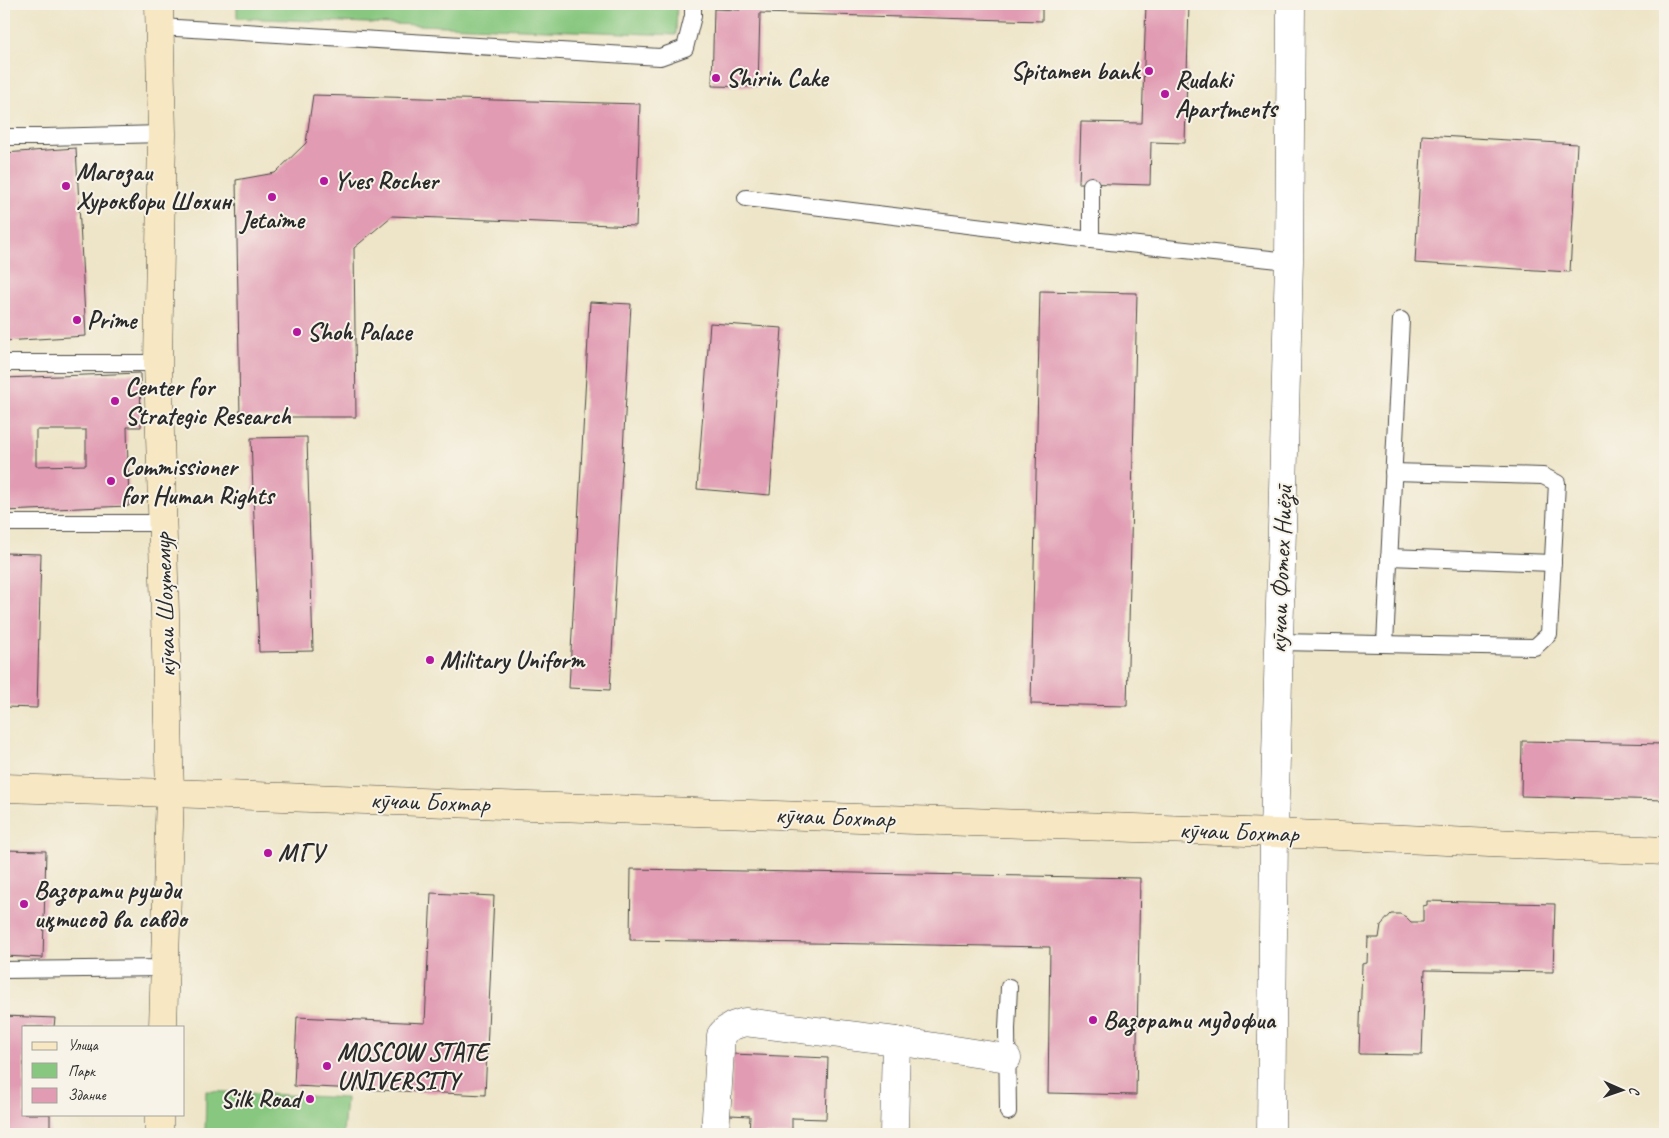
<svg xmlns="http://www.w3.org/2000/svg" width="1669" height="1138" viewBox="0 0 1669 1138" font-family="Caveat,sans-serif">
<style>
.green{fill:#87c77f;stroke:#597955}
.building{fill:#e19bb3;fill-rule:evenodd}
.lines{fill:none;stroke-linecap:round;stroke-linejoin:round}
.lane-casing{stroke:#484743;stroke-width:18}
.street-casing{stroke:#484743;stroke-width:29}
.secondary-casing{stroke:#484743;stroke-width:29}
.lane{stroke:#fff;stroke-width:16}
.street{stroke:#fff;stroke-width:28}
.secondary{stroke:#f7e8c3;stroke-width:28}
.poi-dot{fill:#b5179e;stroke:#f7f3e8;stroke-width:2}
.labels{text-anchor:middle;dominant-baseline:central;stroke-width:4;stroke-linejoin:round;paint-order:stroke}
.poi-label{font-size:25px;font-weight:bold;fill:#2b2b2b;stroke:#f7f3e8;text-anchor:start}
.street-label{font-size:25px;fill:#2b2b2b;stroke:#f7f3e8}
</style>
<rect width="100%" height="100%" fill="#f7f3e8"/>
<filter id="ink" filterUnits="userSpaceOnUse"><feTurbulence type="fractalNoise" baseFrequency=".02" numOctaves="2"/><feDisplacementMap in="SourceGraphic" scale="10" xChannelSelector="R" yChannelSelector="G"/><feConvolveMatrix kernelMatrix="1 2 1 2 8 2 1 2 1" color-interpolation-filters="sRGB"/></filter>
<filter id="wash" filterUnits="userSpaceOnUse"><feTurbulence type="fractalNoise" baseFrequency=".0096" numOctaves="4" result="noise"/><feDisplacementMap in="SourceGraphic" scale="20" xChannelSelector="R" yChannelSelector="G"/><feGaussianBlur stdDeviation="1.12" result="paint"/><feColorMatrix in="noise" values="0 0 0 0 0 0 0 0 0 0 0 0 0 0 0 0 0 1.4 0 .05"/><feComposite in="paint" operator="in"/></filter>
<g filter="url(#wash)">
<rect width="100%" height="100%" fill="#eee5c8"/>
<!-- green -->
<g class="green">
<polygon points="237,4 677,4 676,35 237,18"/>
<polygon points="206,1091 346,1098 343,1134 205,1134"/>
</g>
<g id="blocks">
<!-- building -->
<g class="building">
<polygon points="740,4 1042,4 1042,21 760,13 758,87 712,86 714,9 740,10"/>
<polygon points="1146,4 1189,4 1185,143 1151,142 1150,185 1079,183 1081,122 1142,123"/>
<polygon points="313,95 640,104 636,226 392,216 354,248 356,417 240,417 236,180 275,173 306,143"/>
<polygon points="1422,135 1577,144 1570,272 1415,263"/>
<polygon points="76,148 86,336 4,341 4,153"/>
<polygon points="1040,291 1137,293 1127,706 1031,704"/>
<polygon points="590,302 631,304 610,690 569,688"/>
<polygon points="710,323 782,328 770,495 697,489"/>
<path d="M 140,373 L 141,427 L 127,427 L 129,506 L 4,511 L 4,378 ZM 36,430 L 86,430 L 86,465 L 36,466 Z"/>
<polygon points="307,437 313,651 259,652 251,438"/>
<polygon points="4,553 41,554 37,708 4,707"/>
<polygon points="1522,741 1665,744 1665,800 1521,796"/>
<polygon points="4,850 46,851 43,958 4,956"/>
<polygon points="631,869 1140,878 1136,1095 1048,1093 1050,947 630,940"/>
<polygon points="431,893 494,896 485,1095 294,1086 297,1017 425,1023"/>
<polygon points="1427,901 1555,904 1553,972 1425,970 1422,1055 1359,1054 1362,964 1367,963 1368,938 1379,938 1381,925 1391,914 1400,914 1406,917 1411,922 1423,922 1423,906 1427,905"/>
<polygon points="4,1016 55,1018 54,1027 24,1027 24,1114 50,1114 50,1134 4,1134"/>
<polygon points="733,1054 828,1058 826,1119 792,1118 792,1134 749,1134 750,1116 730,1115"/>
</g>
</g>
</g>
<g filter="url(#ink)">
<use href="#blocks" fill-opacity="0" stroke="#484743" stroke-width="1"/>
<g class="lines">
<!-- lane casing -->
<g class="lane-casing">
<g id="lane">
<polyline points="160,27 660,57 685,48 693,16 693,4"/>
<polyline points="4,137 45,137 162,134"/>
<polyline points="1091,185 1091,240 1289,261"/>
<polyline points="746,198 1091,240"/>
<polyline points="4,363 158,363"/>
<polyline points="4,523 162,523"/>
<polyline points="1389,557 1553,563"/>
<polyline points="1279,642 1535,647 1549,634 1557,483 1543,476 1393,472"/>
<polyline points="1385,644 1401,320"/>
<polyline points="4,970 165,968"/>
<polyline points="1008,1112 1007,1029 1009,987"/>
</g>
</g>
<!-- street casing -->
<g class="street-casing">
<g id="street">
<path d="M 715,1134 L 721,1035 C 727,1027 735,1025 745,1022 L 896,1041"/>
<polyline points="894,1134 896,1041 1007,1058"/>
<polyline points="1271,1134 1274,833 1289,261 1291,4"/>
</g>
</g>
<!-- secondary casing -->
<g class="secondary-casing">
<g id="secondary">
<polyline points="159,4 162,134 158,363 170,793 163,1027"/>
<polyline points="4,788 170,793 1274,833 1665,851"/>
<polyline points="159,1134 159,1114"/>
</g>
</g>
<!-- lane -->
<use href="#lane" class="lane"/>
<!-- street -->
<use href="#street" class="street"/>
<!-- secondary -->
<use href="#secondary" class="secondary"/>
</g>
</g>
<!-- markers -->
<g class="poi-dot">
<circle cx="1149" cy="71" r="5"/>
<circle cx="716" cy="78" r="5"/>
<circle cx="1165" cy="94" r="5"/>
<circle cx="324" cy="181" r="5"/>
<circle cx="66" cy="186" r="5"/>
<circle cx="272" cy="197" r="5"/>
<circle cx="77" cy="320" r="5"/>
<circle cx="297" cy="332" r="5"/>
<circle cx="115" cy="401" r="5"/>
<circle cx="111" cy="481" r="5"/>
<circle cx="430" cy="660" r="5"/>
<circle cx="268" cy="853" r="5"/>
<circle cx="24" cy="904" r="5"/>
<circle cx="1093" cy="1020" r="5"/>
<circle cx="327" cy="1066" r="5"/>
<circle cx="310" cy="1099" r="5"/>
</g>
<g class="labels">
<!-- poi labels -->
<g class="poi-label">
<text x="1139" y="71" text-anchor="end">Spitamen bank</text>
<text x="726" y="78">Shirin Cake</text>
<text x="1175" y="80">Rudaki<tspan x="1175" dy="29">Apartments</tspan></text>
<text x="76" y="172">Магозаи<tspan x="76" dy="29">Хуроквори Шохин</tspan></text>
<text x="334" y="181">Yves Rocher</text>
<text x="272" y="220" text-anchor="middle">Jetaime</text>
<text x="87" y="320">Prime</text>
<text x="307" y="332">Shoh Palace</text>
<text x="125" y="387">Center for<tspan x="125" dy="29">Strategic Research</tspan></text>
<text x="121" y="467">Commissioner<tspan x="121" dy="29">for Human Rights</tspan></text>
<text x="440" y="660">Military Uniform</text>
<text x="278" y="853">МГУ</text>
<text x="34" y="890">Вазорати рушди<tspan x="34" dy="29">иқтисод ва савдо</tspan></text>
<text x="1103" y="1020">Вазорати мудофиа</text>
<text x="337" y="1052">MOSCOW STATE<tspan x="337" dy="29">UNIVERSITY</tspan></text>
<text x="300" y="1099" text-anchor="end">Silk Road</text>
</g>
<!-- street labels -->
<g class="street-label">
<text transform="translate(1281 569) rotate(-88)">кӯчаи Фотех Ниёзӣ</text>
<text transform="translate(165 605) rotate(-92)">кӯчаи Шоҳтемур</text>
<text transform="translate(430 802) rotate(2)">кӯчаи Бохтар</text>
<text transform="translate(835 817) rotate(2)">кӯчаи Бохтар</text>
<text transform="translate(1239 832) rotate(2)">кӯчаи Бохтар</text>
</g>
</g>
<!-- margin -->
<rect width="1669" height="1138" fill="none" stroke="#f7f3e8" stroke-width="20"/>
<!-- legend -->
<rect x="22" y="1026" width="162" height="90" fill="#f7f3e8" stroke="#a5a39c"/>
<rect x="32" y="1042" width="25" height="8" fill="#f7e8c3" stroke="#a5a39c"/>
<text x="68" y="1050" font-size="15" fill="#2b2b2b">Улица</text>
<rect x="32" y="1063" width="25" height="15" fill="#87c77f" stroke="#a5a39c"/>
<text x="68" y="1076" font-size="15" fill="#2b2b2b">Парк</text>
<rect x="32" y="1088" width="25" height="15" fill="#e19bb3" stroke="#a5a39c"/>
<text x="68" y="1100" font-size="15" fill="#2b2b2b">Здание</text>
<!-- north arrow -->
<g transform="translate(1622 1090) rotate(92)" stroke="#f7f3e8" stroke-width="4" paint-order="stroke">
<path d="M0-4L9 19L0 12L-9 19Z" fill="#2b2b2b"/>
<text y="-8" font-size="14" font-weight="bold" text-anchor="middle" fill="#2b2b2b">С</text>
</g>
</svg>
